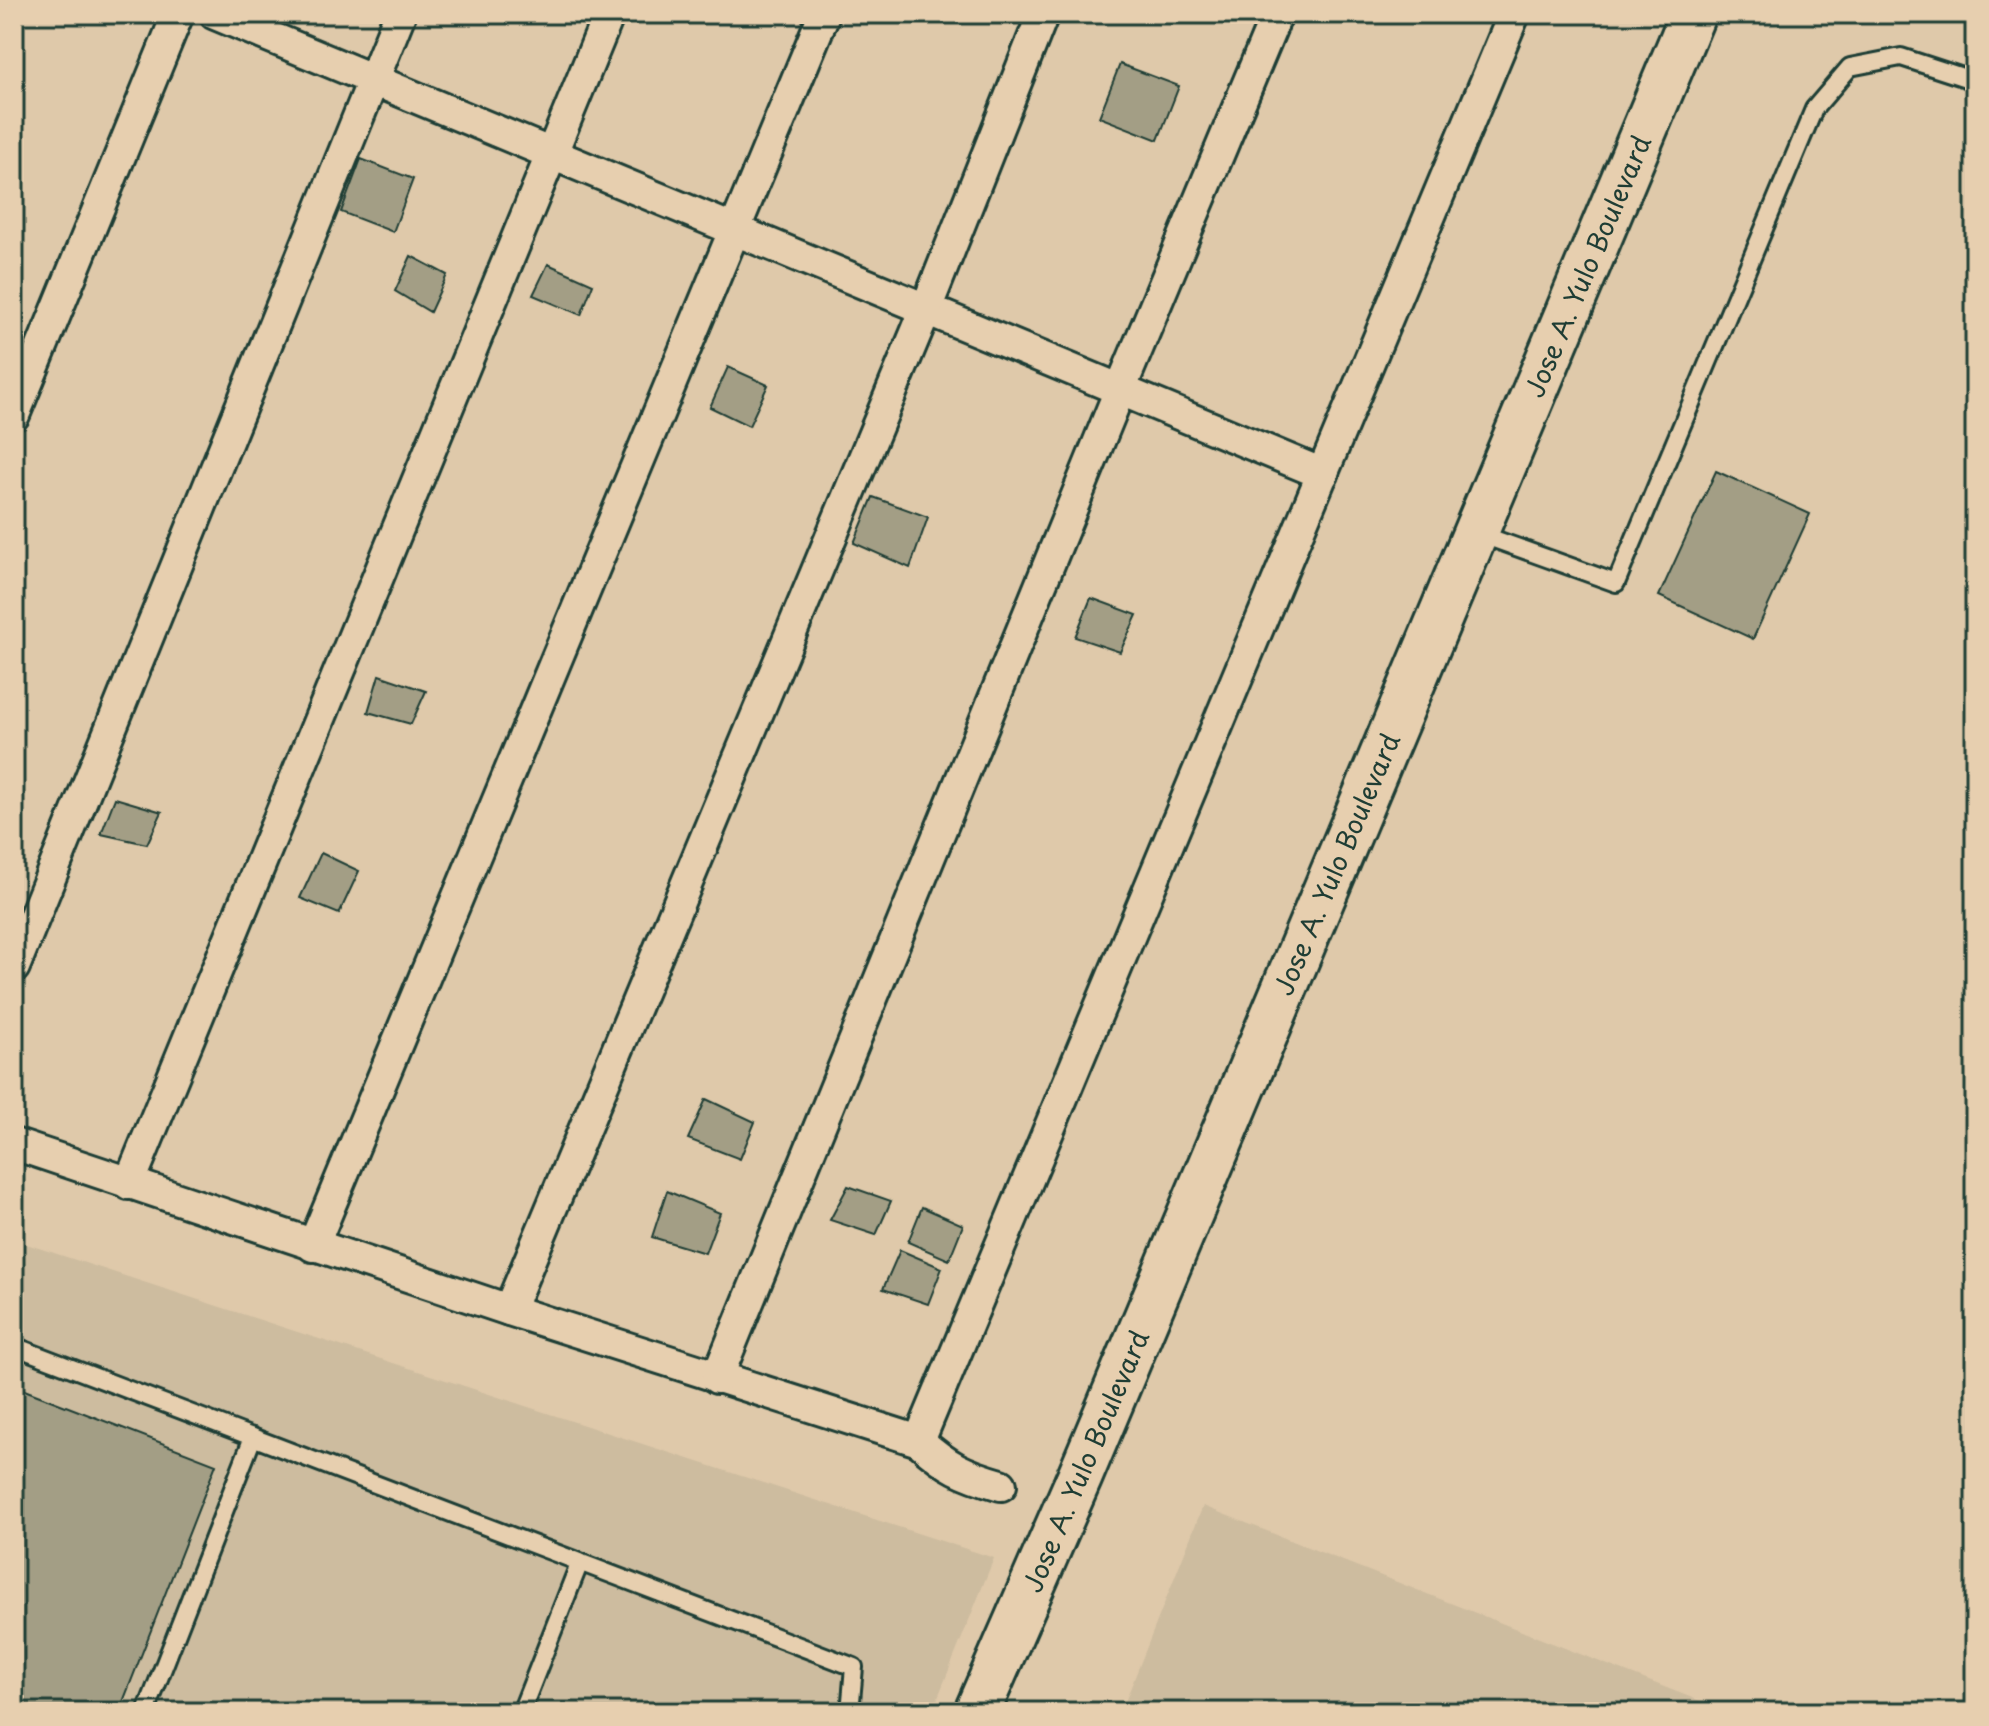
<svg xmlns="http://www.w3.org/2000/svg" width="1989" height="1726" viewBox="0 0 1989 1726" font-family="'Playpen Sans',sans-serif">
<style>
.built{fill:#cdbc9f}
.building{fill:#a39e85;stroke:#1f3d34;stroke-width:2}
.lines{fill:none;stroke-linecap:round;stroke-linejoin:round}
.lane-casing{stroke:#1f3d34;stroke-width:22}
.street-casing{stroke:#1f3d34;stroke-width:36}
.secondary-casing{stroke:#1f3d34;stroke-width:50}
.lane{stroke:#e7cfaf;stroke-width:16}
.street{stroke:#e7cfaf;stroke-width:30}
.secondary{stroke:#e7cfaf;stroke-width:44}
.labels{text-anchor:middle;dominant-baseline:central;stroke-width:7;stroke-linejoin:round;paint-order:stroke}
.street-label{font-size:26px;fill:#1f3d34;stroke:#e7cfaf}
</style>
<rect width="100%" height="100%" fill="#dfc9aa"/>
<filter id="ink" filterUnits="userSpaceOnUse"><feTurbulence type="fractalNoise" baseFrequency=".0125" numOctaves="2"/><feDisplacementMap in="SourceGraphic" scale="16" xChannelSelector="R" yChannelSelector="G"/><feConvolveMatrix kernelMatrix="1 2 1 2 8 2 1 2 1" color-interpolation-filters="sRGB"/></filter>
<g filter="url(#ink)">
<!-- built -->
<g class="built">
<polygon points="14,1240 994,1558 932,1712 14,1712"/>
<polygon points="1203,1506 1728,1712 1121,1712"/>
</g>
<!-- building -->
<g class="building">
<polygon points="1120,64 1179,86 1158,140 1099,117"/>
<polygon points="361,159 413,179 393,232 341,212"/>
<polygon points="411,256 447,275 430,312 395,291"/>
<polygon points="548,264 593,284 581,315 533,295"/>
<polygon points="728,367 768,385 749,426 710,407"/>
<polygon points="1716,471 1810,514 1753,639 1659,596"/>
<polygon points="873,497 928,517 910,568 854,543"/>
<polygon points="1091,598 1137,615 1120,652 1075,637"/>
<polygon points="379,675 426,691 411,724 368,712"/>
<polygon points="115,798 162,812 147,844 101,834"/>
<polygon points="321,853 359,871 339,914 300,898"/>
<polygon points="706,1099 755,1122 740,1159 688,1139"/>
<polygon points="848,1186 891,1201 876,1235 830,1220"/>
<polygon points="667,1191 720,1213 705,1253 652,1237"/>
<polygon points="922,1207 963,1225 949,1260 908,1242"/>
<polygon points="900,1250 942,1268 928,1304 883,1289"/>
<polygon points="14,1386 216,1464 119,1712 14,1712"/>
</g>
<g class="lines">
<!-- lane casing -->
<g class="lane-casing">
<g id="lane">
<polyline points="1477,533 1616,583 1814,109 1850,67 1901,57 1975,81"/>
<polyline points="14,1346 854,1667 851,1701 847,1712"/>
<polyline points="146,1712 253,1437"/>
<polyline points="521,1712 580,1562"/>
</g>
</g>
<!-- street casing -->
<g class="street-casing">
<g id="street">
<polyline points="215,14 1323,474"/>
<polyline points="14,415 178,14"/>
<polyline points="14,967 400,14"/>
<path d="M 14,1144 L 509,1310 L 919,1441 C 948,1467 963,1474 1001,1485"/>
<polyline points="129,1184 609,14"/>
<polyline points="313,1246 824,14"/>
<polyline points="509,1310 926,309 1043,14"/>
<polyline points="717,1378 1120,390 1277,14"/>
<polyline points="919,1441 1514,14"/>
</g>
</g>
<!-- secondary casing -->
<g class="secondary-casing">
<polyline id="secondary" points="977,1712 1080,1476 1693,14"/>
</g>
<!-- lane -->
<use href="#lane" class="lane"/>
<!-- street -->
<use href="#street" class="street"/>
<!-- secondary -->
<use href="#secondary" class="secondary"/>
</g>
</g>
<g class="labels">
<!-- street labels -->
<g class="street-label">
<text transform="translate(1587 266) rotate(-67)">Jose A. Yulo Boulevard</text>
<text transform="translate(1336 864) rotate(-67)">Jose A. Yulo Boulevard</text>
<text transform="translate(1085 1461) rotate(-67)">Jose A. Yulo Boulevard</text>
</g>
</g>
<!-- margin -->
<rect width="1989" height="1726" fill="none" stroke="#e7cfaf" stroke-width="48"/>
<rect x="24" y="24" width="1941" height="1678" fill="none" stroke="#1f3d34" stroke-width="3" filter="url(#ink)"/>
</svg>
